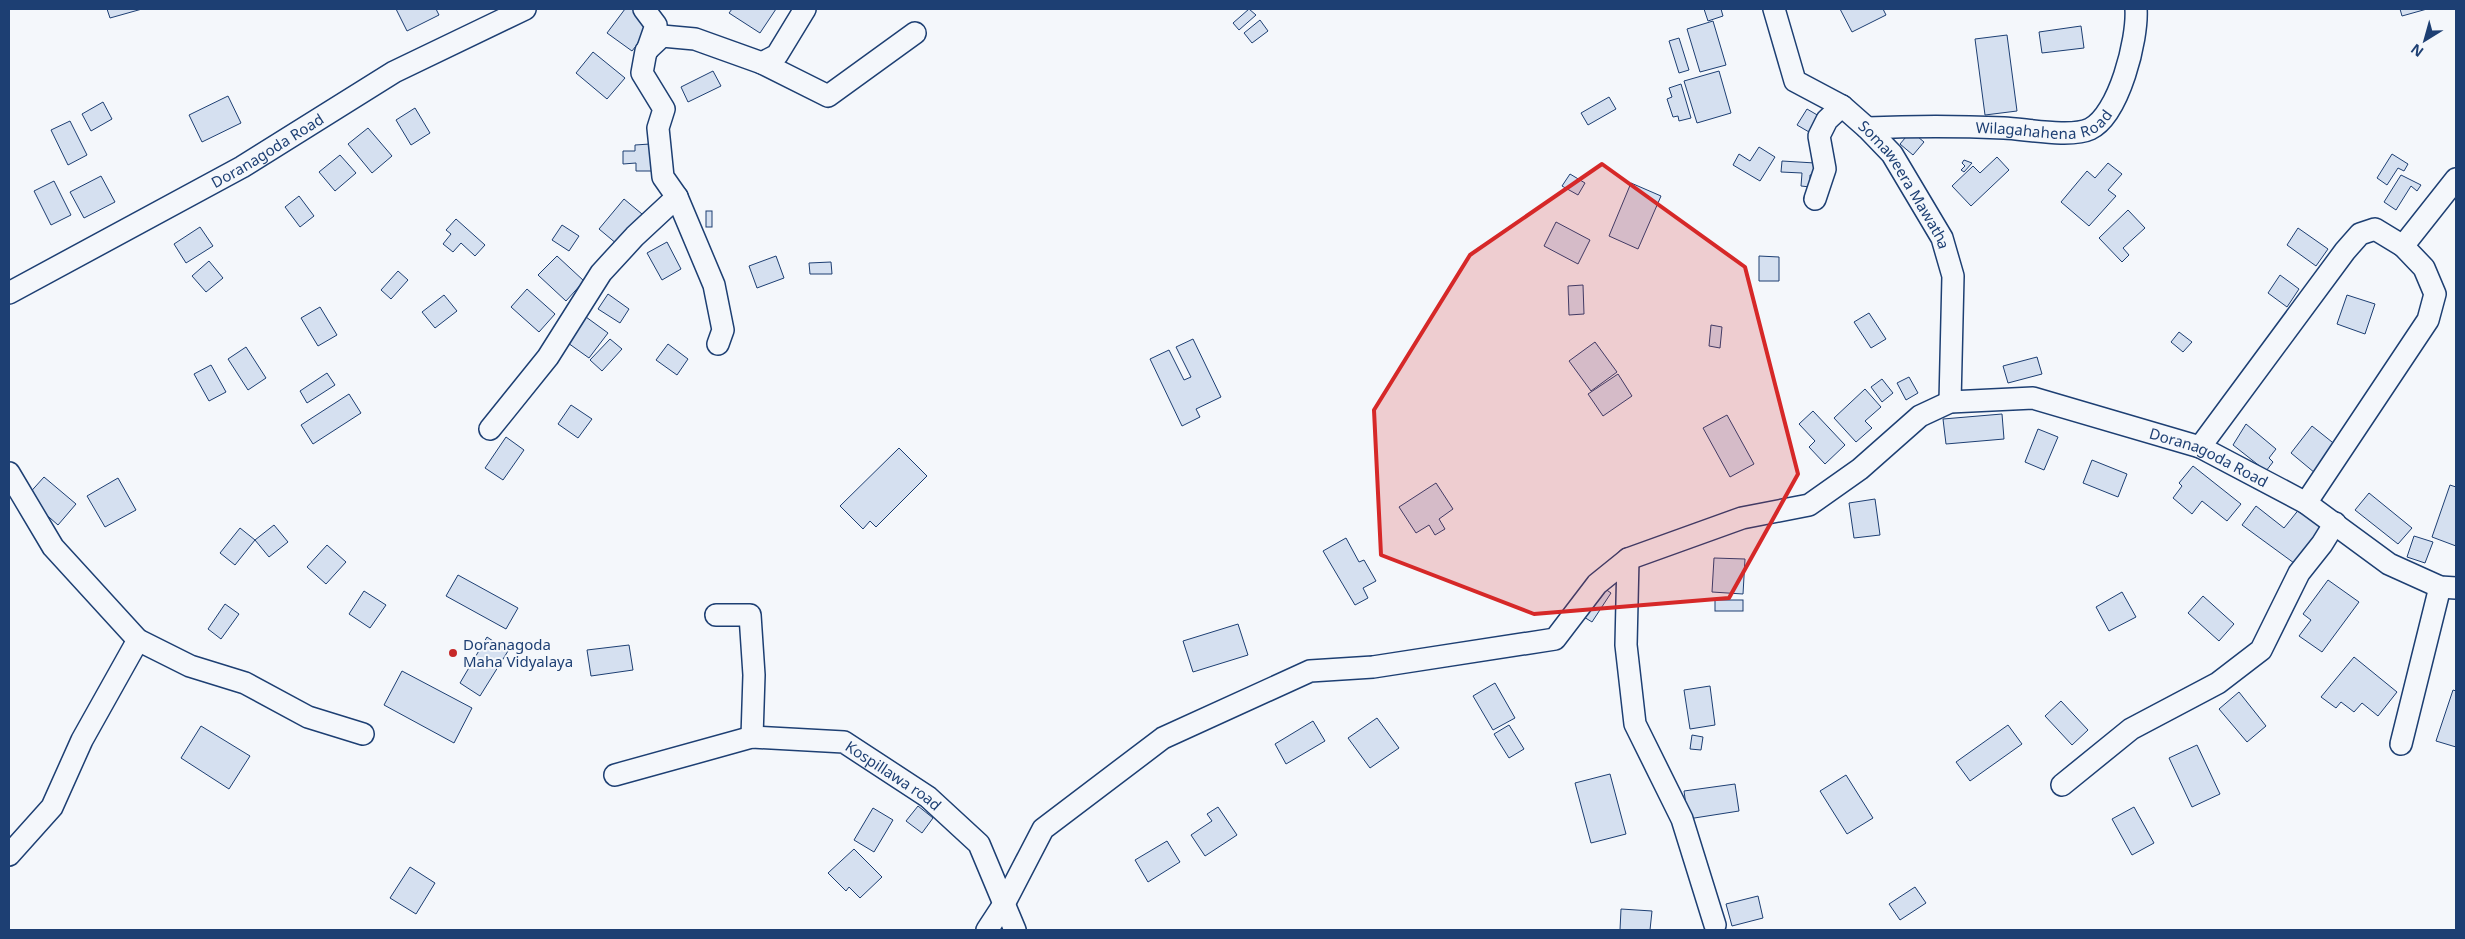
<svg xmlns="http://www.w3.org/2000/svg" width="2465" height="939" viewBox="0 0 2465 939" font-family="'Noto Sans',sans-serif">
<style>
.building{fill:#d5e0f0;stroke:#1d3f73}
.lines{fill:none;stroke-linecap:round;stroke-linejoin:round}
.minor-casing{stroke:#1d3f73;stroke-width:24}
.minor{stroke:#f4f7fb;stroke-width:21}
.marked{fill:#d62828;fill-opacity:0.2;stroke:#d62828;stroke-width:4;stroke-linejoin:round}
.poi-dot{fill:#c62828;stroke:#f4f7fb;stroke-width:2}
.labels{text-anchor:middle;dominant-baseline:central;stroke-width:4;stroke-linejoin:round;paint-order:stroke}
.street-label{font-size:15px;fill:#1d3f73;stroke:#f4f7fb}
.poi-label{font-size:15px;fill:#1d3f73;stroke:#f4f7fb;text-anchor:start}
</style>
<rect width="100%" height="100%" fill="#f4f7fb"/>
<!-- building -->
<g class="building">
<polygon points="107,9 142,9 110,18"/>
<polygon points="396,9 436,9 439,15 407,31"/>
<polygon points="625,9 632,9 653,24 632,51 607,33"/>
<polygon points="732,9 776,9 760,33 729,13"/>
<polygon points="1249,9 1256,15 1239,30 1233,23"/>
<polygon points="1704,9 1721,9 1723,16 1708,21"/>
<polygon points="1840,9 1883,9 1886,15 1852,32"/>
<polygon points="2400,9 2427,9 2402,16"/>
<polygon points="1260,20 1268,31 1252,43 1244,33"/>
<polygon points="1713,21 1726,65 1700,72 1687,29"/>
<polygon points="2081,26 2084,48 2042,53 2039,32"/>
<polygon points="2007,35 2017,111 1985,115 1975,39"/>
<polygon points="1679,38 1689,70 1679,73 1669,41"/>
<polygon points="593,52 625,78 607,99 576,73"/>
<polygon points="713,71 721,86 688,102 681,87"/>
<polygon points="1719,71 1731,113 1697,123 1684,81"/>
<polygon points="1681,84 1691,118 1679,121 1678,116 1673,117 1667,99 1672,97 1669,88"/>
<polygon points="228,96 241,123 202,142 189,115"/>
<polygon points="1609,97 1616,109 1588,125 1581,113"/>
<polygon points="103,102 112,119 91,131 82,114"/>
<polygon points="415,108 430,133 411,145 396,120"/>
<polygon points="1807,109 1819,116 1809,132 1797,125"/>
<polygon points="70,121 87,155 68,165 51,130"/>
<polygon points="368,128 392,156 372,173 348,144"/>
<polygon points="1911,131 1924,142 1913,155 1900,144"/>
<polygon points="650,144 652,171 636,171 636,163 623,164 623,151 635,151 635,145"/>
<polygon points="1759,147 1775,157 1760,181 1733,165 1739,154 1750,161"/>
<polygon points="2392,154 2408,164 2404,171 2398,168 2387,185 2377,178"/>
<polygon points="340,155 356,173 335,191 319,172"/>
<polygon points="1997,157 2009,170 1971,206 1952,186 1973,166 1980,173"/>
<polygon points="1964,160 1972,163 1964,172 1961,170 1965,166 1962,163"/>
<polygon points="1782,161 1815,163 1814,175 1810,175 1810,187 1801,186 1802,173 1781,172"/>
<polygon points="2108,163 2122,174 2108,190 2116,196 2089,226 2061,202 2087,171 2095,178"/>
<polygon points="1570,174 1585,183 1578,195 1562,186"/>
<polygon points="2401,175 2421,185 2417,191 2411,186 2396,210 2384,202"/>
<polygon points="101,176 115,202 84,218 70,192"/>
<polygon points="54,181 71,215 51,225 34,191"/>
<polygon points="1631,183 1661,196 1638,249 1609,236"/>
<polygon points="299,196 314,216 300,227 285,207"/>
<polygon points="624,199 642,214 617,244 599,229"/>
<polygon points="2128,210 2145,228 2123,248 2129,255 2122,262 2099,238"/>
<rect x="706" y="211" width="6" height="16"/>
<polygon points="456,219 485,245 475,256 461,243 453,252 443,244 451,234 446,230"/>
<polygon points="1556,222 1590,240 1578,264 1544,246"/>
<polygon points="562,225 579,236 569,251 552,240"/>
<polygon points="200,227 213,246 186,263 174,244"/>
<polygon points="2298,228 2328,249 2316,266 2287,245"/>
<polygon points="667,242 681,269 662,280 647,253"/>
<polygon points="557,256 584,281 566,301 538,275"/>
<polygon points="776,256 784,278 757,288 749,266"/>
<polygon points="1759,256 1779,257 1779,281 1759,281"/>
<polygon points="209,261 223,278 206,292 192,276"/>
<polygon points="831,262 832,274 810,274 809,263"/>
<polygon points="398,271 408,280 391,299 381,290"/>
<polygon points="2280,275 2299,289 2287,307 2268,293"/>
<polygon points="1583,285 1584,314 1569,315 1568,286"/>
<polygon points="527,289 555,314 539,332 511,307"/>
<polygon points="608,294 629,309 620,323 598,309"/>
<polygon points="444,295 457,311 435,328 422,312"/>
<polygon points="2347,295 2375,304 2365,334 2337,324"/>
<polygon points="320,307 337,335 318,346 301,318"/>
<polygon points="1869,313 1886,339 1871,348 1854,322"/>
<polygon points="586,317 608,333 589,358 568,343"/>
<polygon points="1711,325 1722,327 1720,348 1709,346"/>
<polygon points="2179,332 2192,342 2183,352 2171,342"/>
<polygon points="610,339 622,349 602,371 590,360"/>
<polygon points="1193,339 1221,397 1196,409 1200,417 1182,426 1150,359 1169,350 1184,380 1191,377 1176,347"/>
<polygon points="1595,342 1617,372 1591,391 1569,361"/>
<polygon points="668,344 688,359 677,375 656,360"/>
<polygon points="246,347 266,378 248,390 228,359"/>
<polygon points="2037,357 2042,374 2008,383 2003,366"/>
<polygon points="211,365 226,392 209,401 194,374"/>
<polygon points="327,373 335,385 307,403 300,391"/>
<polygon points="1618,374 1632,396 1603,416 1588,394"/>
<polygon points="1909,377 1918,393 1906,400 1897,383"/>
<polygon points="1882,379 1893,393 1882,402 1871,387"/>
<polygon points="1865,389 1881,407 1865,421 1872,428 1856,442 1834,418"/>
<polygon points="349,394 361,413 313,444 301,425"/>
<polygon points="571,405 592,419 578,438 558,424"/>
<polygon points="1813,411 1845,445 1825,464 1809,447 1815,441 1799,424"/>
<polygon points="2002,414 2004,439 1946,444 1943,419"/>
<polygon points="1727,415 1754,464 1730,477 1703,428"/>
<polygon points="2246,424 2276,449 2269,458 2273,462 2266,471 2233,445"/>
<polygon points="2312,426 2337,446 2315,473 2291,453"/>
<polygon points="2038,429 2058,437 2044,470 2025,462"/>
<polygon points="506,437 524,450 503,480 485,468"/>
<polygon points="899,448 927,476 876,527 870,521 863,529 840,506"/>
<polygon points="2092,460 2127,474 2118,497 2083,483"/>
<polygon points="2193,466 2241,504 2227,521 2202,501 2192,514 2173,498 2182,486 2179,483"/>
<polygon points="44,477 76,504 58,525 26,497"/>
<polygon points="118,478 136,510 105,527 87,496"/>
<polygon points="1436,483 1453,509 1439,519 1445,529 1435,535 1429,525 1416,533 1399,507"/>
<polygon points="2450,485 2456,487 2456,546 2432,537"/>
<polygon points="2369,493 2412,528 2398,544 2355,510"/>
<polygon points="1875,499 1880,535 1854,538 1849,503"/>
<polygon points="2256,506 2284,528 2300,508 2323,526 2294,563 2242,525"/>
<polygon points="274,525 288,542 269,557 255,540"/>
<polygon points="240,528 255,540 235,565 220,553"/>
<polygon points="2414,536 2433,542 2425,563 2407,557"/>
<polygon points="1346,538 1359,562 1364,560 1376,581 1363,588 1368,598 1355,605 1323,551"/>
<polygon points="327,545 346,562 326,584 307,567"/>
<polygon points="1714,558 1745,559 1743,594 1712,592"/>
<polygon points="458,575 518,608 506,629 446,596"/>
<polygon points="2328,580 2359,602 2322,652 2299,636 2311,620 2303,614"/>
<polygon points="1598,584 1611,593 1592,622 1579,614"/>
<polygon points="364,591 386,605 370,628 349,614"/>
<polygon points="2122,592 2136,617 2109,631 2096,607"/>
<polygon points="2203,596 2234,624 2219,641 2188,613"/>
<rect x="1715" y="600" width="28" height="11"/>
<polygon points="225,604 239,614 221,639 208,629"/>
<polygon points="1238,624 1248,655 1193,672 1183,641"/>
<polygon points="487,637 508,651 480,696 460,683"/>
<polygon points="629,645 633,670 591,676 587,650"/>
<polygon points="2354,657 2397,692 2378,716 2362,703 2354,712 2341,702 2336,708 2321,697"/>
<polygon points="402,671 472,708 454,743 384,705"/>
<polygon points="1495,683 1515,718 1493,730 1473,696"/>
<polygon points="1710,686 1715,725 1690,729 1684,690"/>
<polygon points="2453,690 2456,691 2456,747 2436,741"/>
<polygon points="2239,692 2266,726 2247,742 2219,709"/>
<polygon points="2061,701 2088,730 2072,745 2045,716"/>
<polygon points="1377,718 1399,748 1370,768 1348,738"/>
<polygon points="1313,721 1325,741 1286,764 1275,744"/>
<polygon points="1509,725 1524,749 1509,758 1494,734"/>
<polygon points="2008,725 2022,744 1970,781 1956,762"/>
<polygon points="201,726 250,756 229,789 181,758"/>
<polygon points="1692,735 1703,737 1701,750 1690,749"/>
<polygon points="2197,745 2220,794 2192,807 2169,758"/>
<polygon points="1610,774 1626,834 1591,843 1575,783"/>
<polygon points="1846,775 1873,818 1847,834 1820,791"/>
<polygon points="1735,784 1739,811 1688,819 1684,791"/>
<polygon points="918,806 933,818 922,833 906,821"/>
<polygon points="1218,807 1237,835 1205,856 1191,835 1212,821 1207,814"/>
<polygon points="2134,807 2154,843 2132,855 2112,819"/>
<polygon points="873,808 893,820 874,852 854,840"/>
<polygon points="1167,841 1180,862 1148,882 1135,860"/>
<polygon points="854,849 882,877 860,898 849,887 846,891 828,873"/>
<polygon points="410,867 435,883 416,914 390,898"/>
<polygon points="1915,887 1926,903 1900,920 1889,904"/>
<polygon points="1758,896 1763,918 1732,926 1726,904"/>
<polygon points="1621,909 1652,911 1650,930 1620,930"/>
</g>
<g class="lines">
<!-- minor casing -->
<g class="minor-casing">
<g id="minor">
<polyline points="644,9 656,25 647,51"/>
<path id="s1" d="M 1774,9 L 1795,81 L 1842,106 L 1867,128 L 1892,154 L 1942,238 L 1953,276 L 1950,402"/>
<polyline points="762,63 828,96 915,33"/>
<path id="s2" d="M 1867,128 C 1913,126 1959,126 2004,128 C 2026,129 2071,138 2090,129 C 2119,115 2138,39 2136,9"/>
<polyline points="1815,199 1825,169 1819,136 1827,120 1842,106"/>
<path id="s3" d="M 9,293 L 242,167 L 394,72 L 525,9"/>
<polyline points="718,344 723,330 714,285 677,197 663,177 658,128 664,109 642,73 646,51 662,36 695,39 762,63 777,55 805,9"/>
<polyline points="490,429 548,357 601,273 635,236 677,197"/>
<polyline points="2200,447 2345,251 2360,234 2375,229 2403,246 2456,179"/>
<polyline points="9,473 53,547 138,640 190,666 245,683 308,717 363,734"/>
<polyline points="2306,503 2428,320 2435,294 2424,268 2403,246"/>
<polyline points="1628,559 1626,645 1635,724 1682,819 1715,925"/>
<polyline points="716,615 750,615 754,675 752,737"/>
<polyline points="2401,744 2440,587"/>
<path id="s4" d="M 615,775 L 752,737 L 844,742 L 928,797 L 979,844 L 1015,930"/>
<polyline points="2062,785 2131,729 2218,683 2261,650 2299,573 2322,544 2335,523"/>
<polyline points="9,855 52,807 82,740 138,640"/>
<path id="s5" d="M 987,930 L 1004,904 L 1043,829 L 1163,738 L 1310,671 L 1373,667 L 1555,639 L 1597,584 L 1628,559 L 1742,518 L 1809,505 L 1860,469 L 1920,416 L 1950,402 L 2033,398 L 2200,447 L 2306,503 L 2389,564 L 2440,587 L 2456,588"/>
</g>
</g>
<!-- minor -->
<use href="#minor" class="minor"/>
</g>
<!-- marked area -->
<path class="marked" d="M 1602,164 L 1745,267 L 1798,474 L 1729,598 L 1534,614 L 1381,555 L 1374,410 L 1470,255 Z"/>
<!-- markers -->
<circle class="poi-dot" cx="453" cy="653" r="5"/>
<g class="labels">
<!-- street labels -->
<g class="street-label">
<text stroke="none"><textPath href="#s2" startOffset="179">Wilagahahena Road</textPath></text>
<text stroke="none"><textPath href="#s3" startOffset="295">Doranagoda Road</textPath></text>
<text stroke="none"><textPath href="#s1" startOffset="230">Somaweera Mawatha</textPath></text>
<text stroke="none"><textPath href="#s5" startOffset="1418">Doranagoda Road</textPath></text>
<text stroke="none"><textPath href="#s4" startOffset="294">Kospillawa road</textPath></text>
</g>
<!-- poi labels -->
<g class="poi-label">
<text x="463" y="644">Doranagoda<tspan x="463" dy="17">Maha Vidyalaya</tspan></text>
</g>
</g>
<!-- border -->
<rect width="2465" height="939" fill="none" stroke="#1d3f73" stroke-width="20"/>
<!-- north arrow -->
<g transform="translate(2425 40) rotate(217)" stroke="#f4f7fb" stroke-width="4" paint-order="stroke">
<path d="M0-4L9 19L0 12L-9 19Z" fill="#1d3f73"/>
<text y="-8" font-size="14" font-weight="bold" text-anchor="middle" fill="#1d3f73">N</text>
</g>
</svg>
